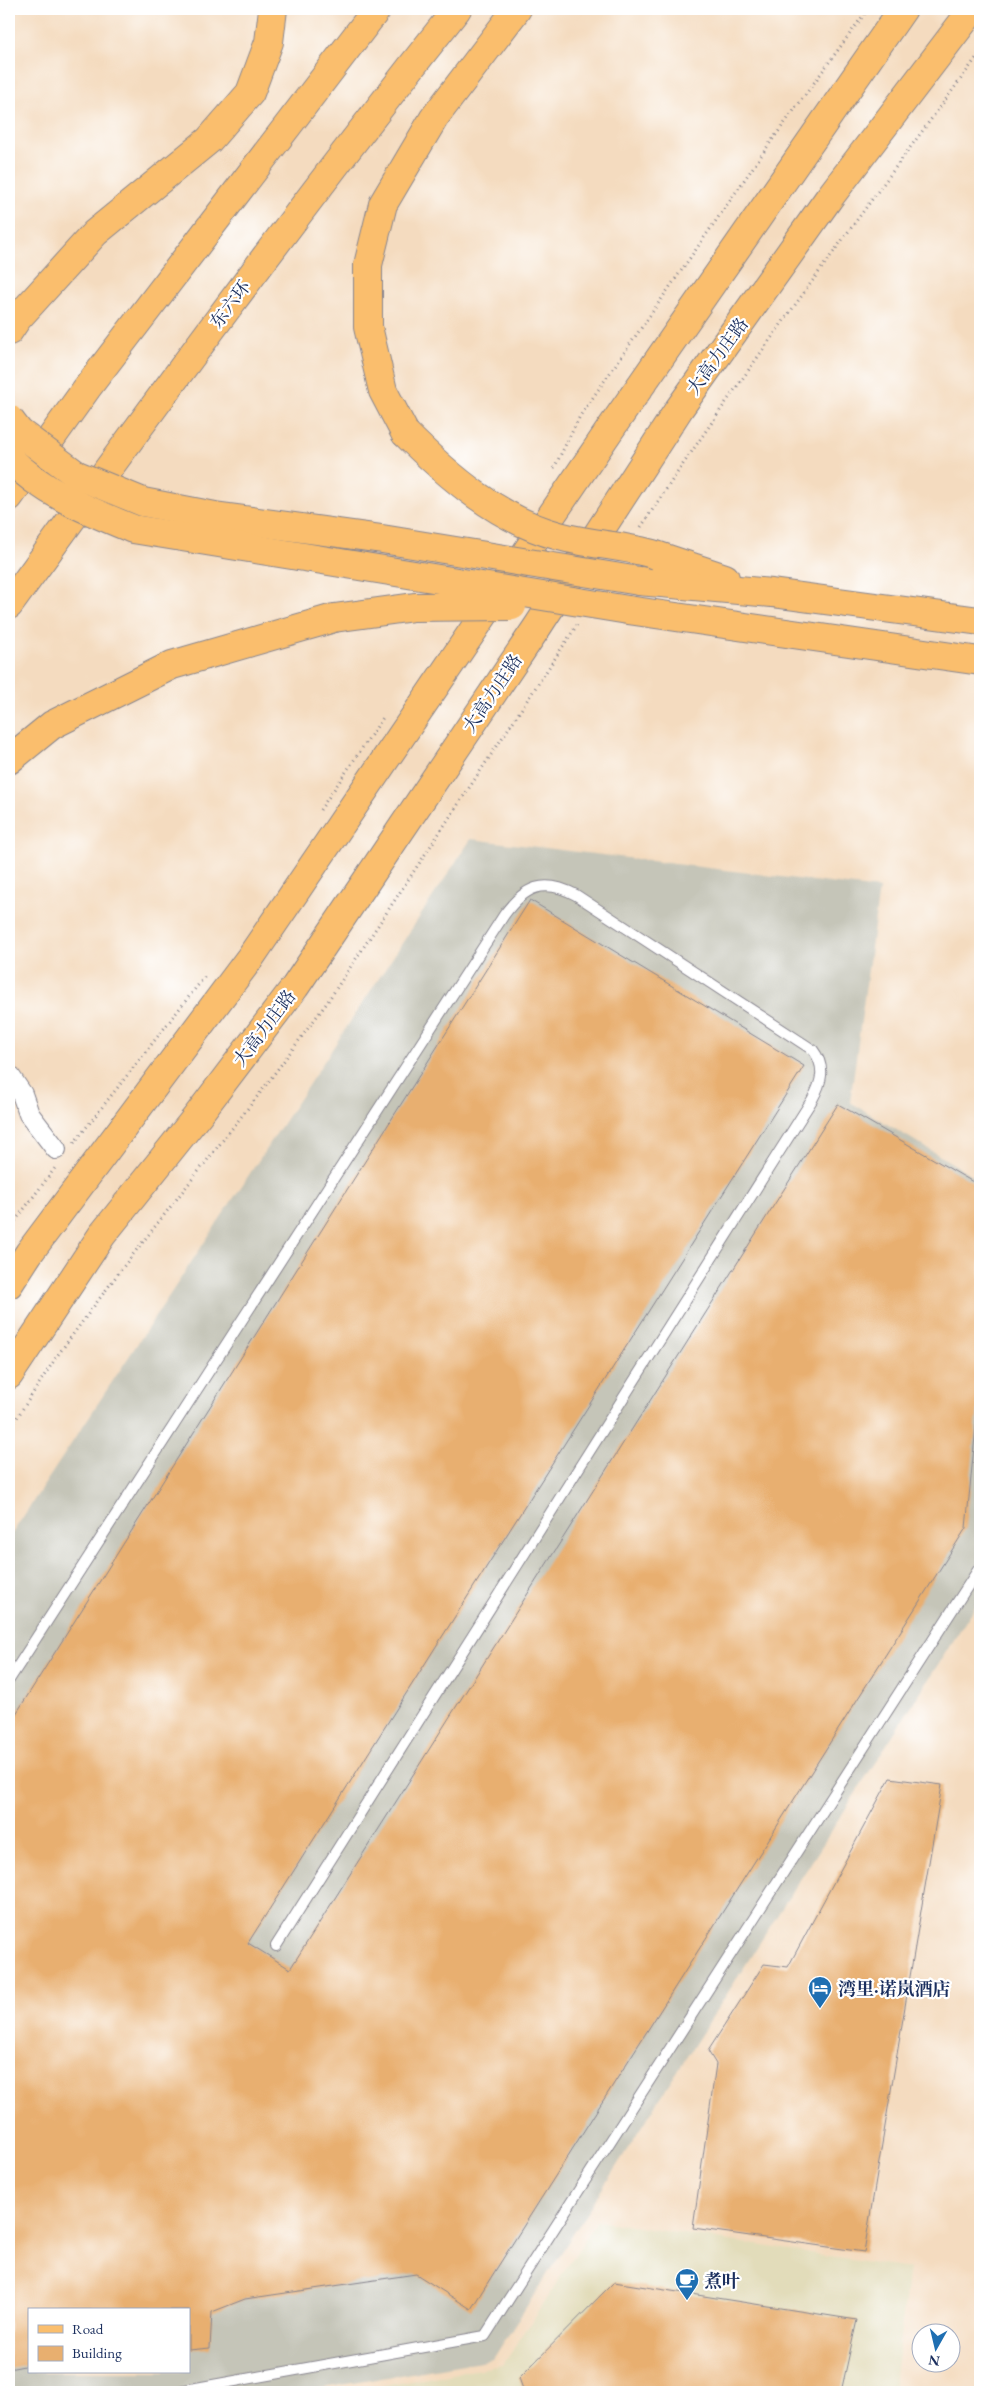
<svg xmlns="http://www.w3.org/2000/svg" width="989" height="2401" viewBox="0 0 989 2401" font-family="'EB Garamond','Noto Serif SC',serif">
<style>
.built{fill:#e2dcba}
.industrial{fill:#c5c5b8;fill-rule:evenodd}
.building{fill:#e8af6f}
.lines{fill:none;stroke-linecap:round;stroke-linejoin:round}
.lane-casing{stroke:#88858e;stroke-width:12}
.street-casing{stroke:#88858e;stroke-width:22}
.primary-casing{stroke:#88858e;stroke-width:30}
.highway-casing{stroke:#88858e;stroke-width:30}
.path{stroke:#88858e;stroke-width:3;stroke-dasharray:1 4;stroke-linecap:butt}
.lane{stroke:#fff;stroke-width:10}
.street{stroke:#fff;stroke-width:20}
.primary{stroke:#fabe6d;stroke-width:28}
.highway{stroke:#fabe6d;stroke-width:28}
.highway-bridge-casing{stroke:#88858e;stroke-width:30;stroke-linecap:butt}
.highway-bridge{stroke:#fabe6d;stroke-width:28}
.labels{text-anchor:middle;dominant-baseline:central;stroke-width:4.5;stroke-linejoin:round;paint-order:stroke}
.street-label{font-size:18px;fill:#1b2f5e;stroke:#fff}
.poi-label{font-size:18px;font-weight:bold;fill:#1b2f5e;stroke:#fff;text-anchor:start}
</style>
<rect width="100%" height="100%" fill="#fff"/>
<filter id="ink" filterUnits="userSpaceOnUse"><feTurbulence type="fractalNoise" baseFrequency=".02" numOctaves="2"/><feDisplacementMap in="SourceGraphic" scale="10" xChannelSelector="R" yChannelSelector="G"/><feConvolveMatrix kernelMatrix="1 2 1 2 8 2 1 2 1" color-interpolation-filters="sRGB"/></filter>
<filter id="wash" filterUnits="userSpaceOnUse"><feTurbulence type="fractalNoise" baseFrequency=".0096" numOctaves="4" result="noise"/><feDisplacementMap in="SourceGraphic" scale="20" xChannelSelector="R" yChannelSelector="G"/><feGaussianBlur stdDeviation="1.12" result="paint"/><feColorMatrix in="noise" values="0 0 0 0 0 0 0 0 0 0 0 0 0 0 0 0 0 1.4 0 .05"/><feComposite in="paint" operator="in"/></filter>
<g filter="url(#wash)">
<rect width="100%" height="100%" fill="#f4dbbf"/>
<!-- built -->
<polygon class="built" points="597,2221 909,2268 893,2392 349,2392 503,2365"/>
<!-- industrial -->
<path class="industrial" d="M 471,839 L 879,889 L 850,1102 L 980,1180 L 980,1599 L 493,2359 L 300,2392 L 9,2392 L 9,1538 ZM 29,2310 L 189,2310 L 189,2372 L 29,2372 Z"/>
<g id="blocks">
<!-- building -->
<g class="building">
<polygon points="530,900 804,1066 248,1943 290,1969 838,1104 980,1186 980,1385 966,1528 471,2309 416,2274 245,2299 212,2312 210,2348 189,2350 189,2310 29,2310 29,2365 9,2369 9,1725"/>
<polygon points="890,1778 942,1785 864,2252 693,2228 716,2064 708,2051 764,1964 788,1967"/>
<polygon points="614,2282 857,2320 841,2392 524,2392 519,2378"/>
</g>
</g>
</g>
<g filter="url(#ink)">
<use href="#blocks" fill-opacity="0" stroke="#88858e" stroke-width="1"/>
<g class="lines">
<!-- lane casing -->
<g class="lane-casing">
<g id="lane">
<path d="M 9,1680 L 504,915 C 525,886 544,878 576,895 L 813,1050 C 826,1067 822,1082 812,1100 L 276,1946"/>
<polyline points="174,2392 485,2336 980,1567"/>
</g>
</g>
<!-- street casing -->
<g class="street-casing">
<polyline id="street" points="9,1075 22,1094 29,1114 56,1149"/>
</g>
<!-- primary casing -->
<g class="primary-casing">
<g id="primary">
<polyline points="9,1284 29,1253 250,958 609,431 903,9"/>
<polyline points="9,1375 102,1235 198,1115 295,987 538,626 679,409 829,198 973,9"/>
</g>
</g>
<!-- highway casing -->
<g class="highway-casing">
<g id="highway">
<polyline points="9,331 17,319 95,233 209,140 250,93 269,42 273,9"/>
<polyline points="405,433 383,391 368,327 368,265 383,204 434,118 517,9"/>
<polyline points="9,497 87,388 377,9"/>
<polyline points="656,555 725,578"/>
<polyline points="639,581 772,593 980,621"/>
<path d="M 9,605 C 155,404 303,203 457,9"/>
<polyline points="628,610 980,661"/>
<polyline points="9,760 52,725 172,665 334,618"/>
</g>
</g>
<!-- path -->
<g class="path">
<polyline points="554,468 580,416 770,143 868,9"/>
<path d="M 641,527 C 748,365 865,209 980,53"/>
<polyline points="320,810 384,716"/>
<polyline points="74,1143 206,975"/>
<polyline points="9,1229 55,1168"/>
<polyline points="9,1430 57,1356 120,1271 260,1093 326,1004 577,625"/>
</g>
<!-- lane -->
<use href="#lane" class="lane"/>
<!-- street -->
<use href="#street" class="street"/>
<!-- primary -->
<use href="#primary" class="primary"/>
<!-- highway -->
<use href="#highway" class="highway"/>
<!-- highway-bridge casing -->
<g class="highway-bridge-casing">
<g id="highway-bridge">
<polyline points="9,419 19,432 77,475 143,502 215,516 382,539 639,581"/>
<path d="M 405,433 C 448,476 499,520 559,536 C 591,545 624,545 656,555"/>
<path d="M 9,458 C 43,493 89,511 133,529 L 628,610"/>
<polyline points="334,618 414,607 512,606"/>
</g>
</g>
<!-- highway-bridge -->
<use href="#highway-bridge" class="highway-bridge"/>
</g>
</g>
<!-- icons -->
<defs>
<g id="hotel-pin" transform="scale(1.25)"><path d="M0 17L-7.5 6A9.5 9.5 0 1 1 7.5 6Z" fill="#1f6fb2" stroke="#fff"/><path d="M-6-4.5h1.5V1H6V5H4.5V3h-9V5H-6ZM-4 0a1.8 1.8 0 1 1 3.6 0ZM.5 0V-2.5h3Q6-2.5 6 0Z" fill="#fff"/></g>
<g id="cafe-pin" transform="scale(1.25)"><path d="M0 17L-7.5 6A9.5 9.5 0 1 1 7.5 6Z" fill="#1f6fb2" stroke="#fff"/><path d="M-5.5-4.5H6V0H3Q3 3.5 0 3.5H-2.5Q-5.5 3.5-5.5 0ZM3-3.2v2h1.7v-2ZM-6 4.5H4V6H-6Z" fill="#fff"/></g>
</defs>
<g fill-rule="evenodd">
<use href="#hotel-pin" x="820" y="1988"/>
<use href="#cafe-pin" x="687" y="2280"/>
</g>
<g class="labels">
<!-- street labels -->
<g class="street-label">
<text transform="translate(230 304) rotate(-53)">东六环</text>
<text transform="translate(717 356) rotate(-54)">大高力庄路</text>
<text transform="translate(492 693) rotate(-56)">大高力庄路</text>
<text transform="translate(264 1028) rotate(-53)">大高力庄路</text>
</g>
<!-- poi labels -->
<g class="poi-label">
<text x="838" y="1988">湾里·诺岚酒店</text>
<text x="704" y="2280">煮叶</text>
</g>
</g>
<!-- margin -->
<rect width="989" height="2401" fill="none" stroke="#fff" stroke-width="30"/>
<!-- legend -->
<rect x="28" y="2308" width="162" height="65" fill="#ffffff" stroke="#a4acbf"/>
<rect x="38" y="2325" width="25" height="8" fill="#fabe6d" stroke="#a4acbf"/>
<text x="72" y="2334" font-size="15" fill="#1b2f5e">Road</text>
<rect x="38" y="2346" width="25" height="15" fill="#e8af6f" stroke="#a4acbf"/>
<text x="72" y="2358" font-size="15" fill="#1b2f5e">Building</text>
<!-- north arrow -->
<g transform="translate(936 2348) rotate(188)"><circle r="24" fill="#ffffff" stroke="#a4acbf"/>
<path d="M0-4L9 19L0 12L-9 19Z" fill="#1f6fb2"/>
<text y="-8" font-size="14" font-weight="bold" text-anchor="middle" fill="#1b2f5e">N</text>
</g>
</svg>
